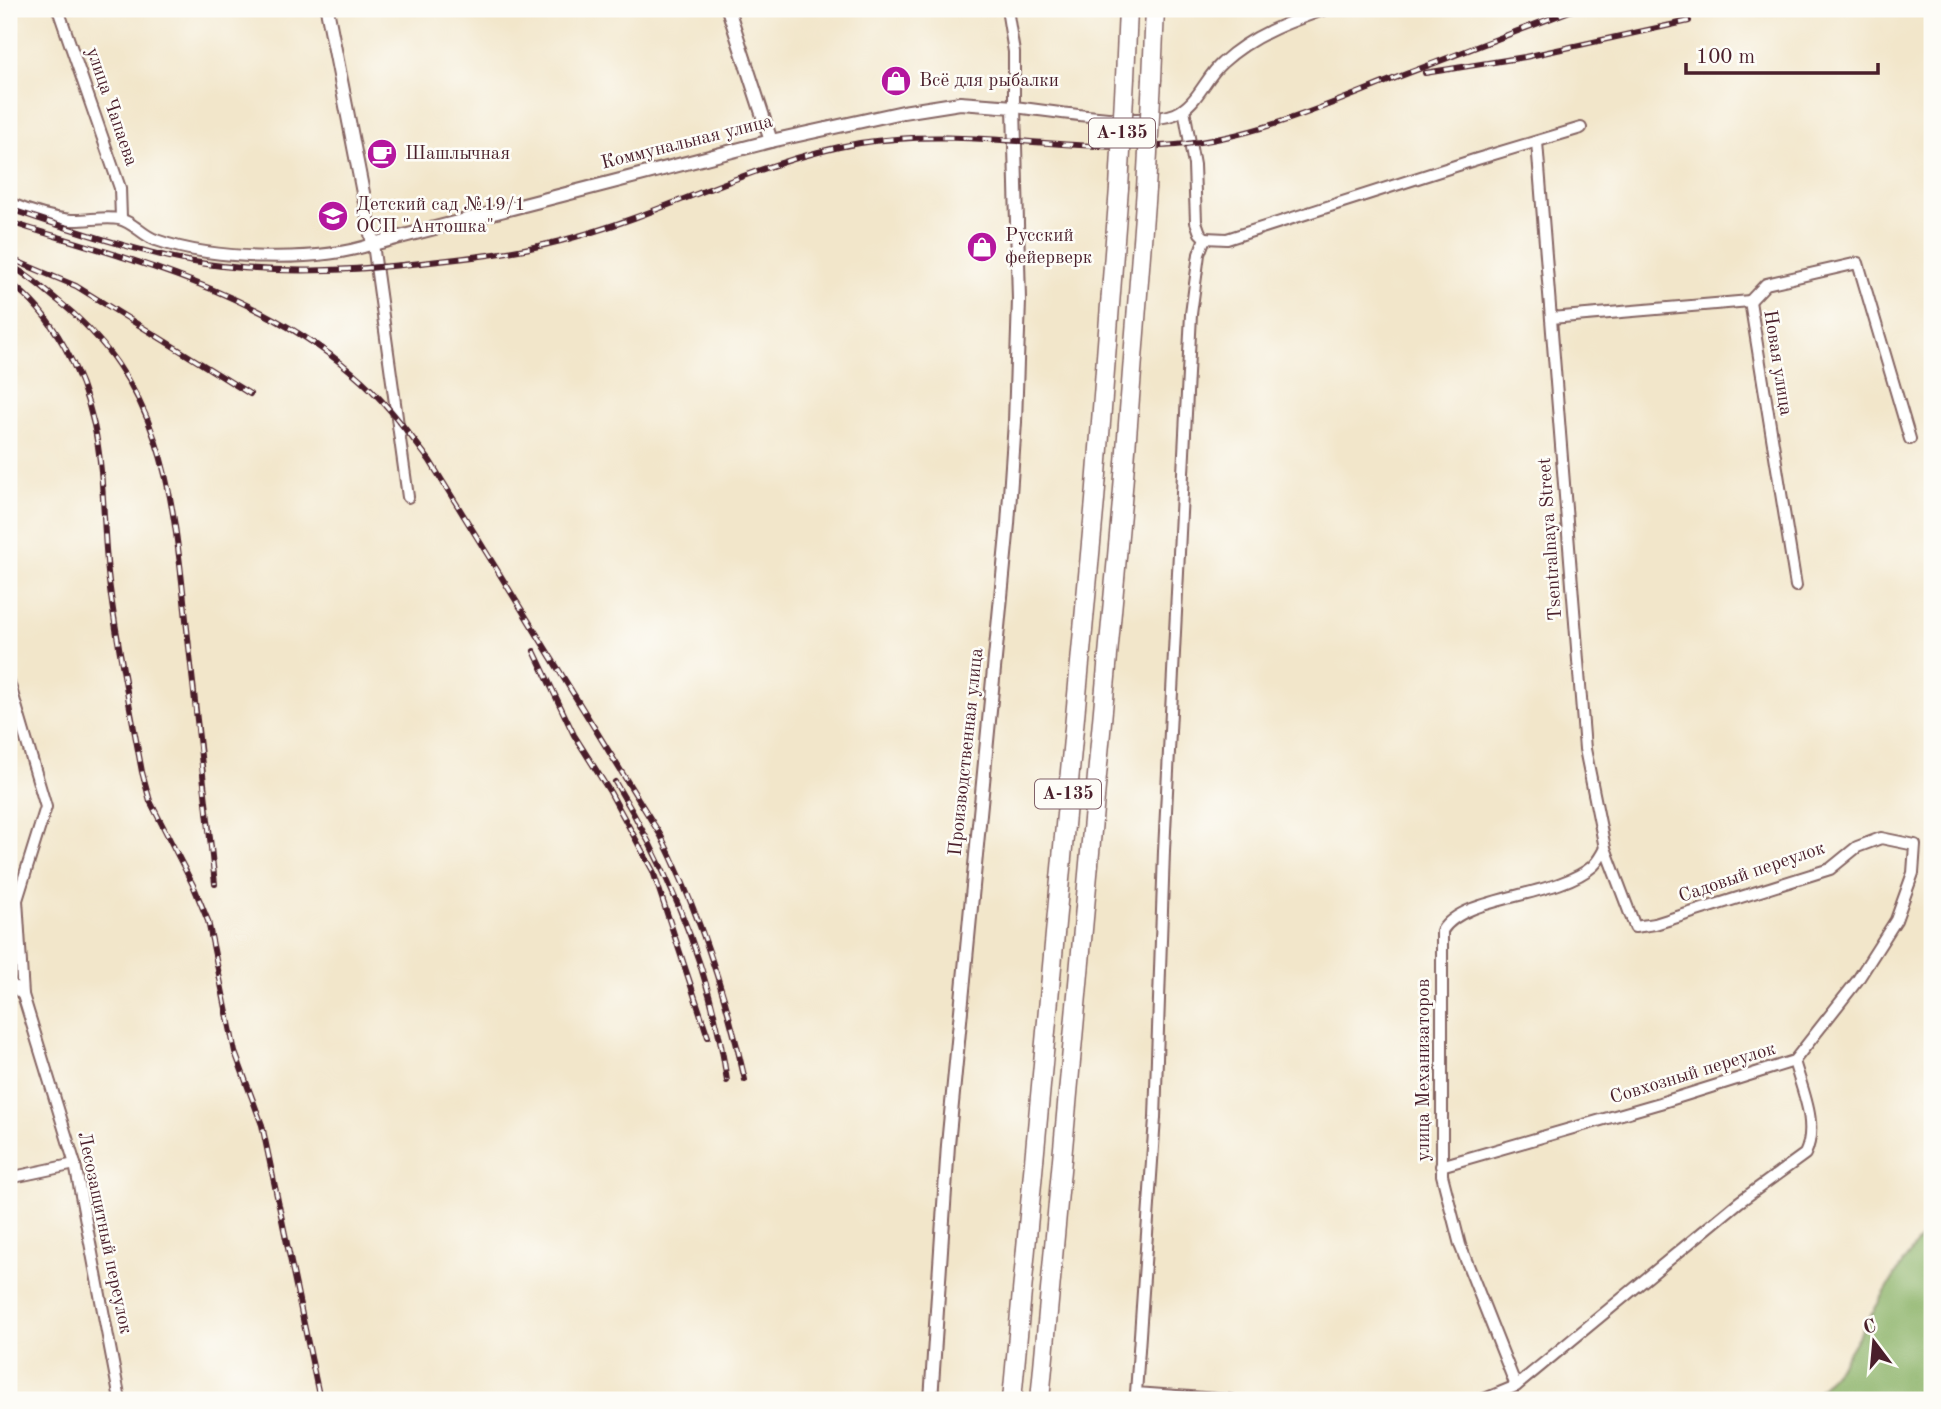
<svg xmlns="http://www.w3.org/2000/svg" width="1941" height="1409" viewBox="0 0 1941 1409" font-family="'Old Standard TT',serif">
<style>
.forest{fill:#8bb267;stroke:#6a6849;stroke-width:2}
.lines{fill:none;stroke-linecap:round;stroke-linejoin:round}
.minor-casing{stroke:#856563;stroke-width:14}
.tertiary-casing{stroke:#856563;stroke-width:16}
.trunk-casing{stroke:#856563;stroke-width:21}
.minor{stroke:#fff;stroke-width:10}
.tertiary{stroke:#fff;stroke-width:12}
.trunk{stroke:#fff;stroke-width:18}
.rail-casing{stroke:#4a1f2b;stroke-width:6}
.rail{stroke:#fdfcf7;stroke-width:3.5;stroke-dasharray:10;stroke-linecap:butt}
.trunk-bridge-casing{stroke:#856563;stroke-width:21;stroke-linecap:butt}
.trunk-bridge{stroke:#fff;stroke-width:18}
.labels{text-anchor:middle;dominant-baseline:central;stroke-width:5;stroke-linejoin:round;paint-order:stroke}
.shield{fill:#fdfcf7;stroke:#806168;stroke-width:2}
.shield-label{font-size:18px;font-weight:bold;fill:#4a1f2b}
.poi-label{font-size:19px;fill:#4a1f2b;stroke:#fdfcf7;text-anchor:start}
.street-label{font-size:19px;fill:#4a1f2b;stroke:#fdfcf7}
</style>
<rect width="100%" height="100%" fill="#fdfcf7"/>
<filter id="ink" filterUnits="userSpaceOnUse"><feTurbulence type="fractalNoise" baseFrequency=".0143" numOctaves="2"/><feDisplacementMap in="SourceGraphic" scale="14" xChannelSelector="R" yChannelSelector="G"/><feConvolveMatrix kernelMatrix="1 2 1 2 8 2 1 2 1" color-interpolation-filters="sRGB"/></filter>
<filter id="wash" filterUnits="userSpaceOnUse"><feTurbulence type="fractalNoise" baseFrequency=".00686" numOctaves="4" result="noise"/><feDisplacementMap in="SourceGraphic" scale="28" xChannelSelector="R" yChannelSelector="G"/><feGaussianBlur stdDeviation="1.57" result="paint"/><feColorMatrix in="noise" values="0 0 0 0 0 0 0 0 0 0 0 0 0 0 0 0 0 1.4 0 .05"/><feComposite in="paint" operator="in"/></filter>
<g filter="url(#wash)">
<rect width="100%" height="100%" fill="#f2e6ca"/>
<!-- forest -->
<polygon class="forest" points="1932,1223 1932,1400 1811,1400 1842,1363 1902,1264"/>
</g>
<g filter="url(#ink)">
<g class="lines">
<!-- minor casing -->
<g class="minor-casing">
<g id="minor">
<polyline points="58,9 120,188 121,218"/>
<path d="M 1007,9 L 1014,52 L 1014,107 C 1052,111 1142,127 1175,114 C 1197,105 1205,78 1222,63 C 1252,35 1289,22 1326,9"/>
<polyline points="1184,109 1194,165 1196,222 1200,233 1205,238 1199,254 1191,314 1164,851 1155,1118 1136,1393 1231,1400"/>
<path d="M 9,203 C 28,211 50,218 71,220 C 87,221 104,216 119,219 C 132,221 143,236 156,240 C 212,260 317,263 373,244 L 408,497"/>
<polyline points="1205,238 1227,239 1474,160 1581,128"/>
<polyline points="1750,301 1766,284 1858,263 1910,439"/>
<polyline points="1750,301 1796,586"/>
<polyline points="1551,318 1750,301"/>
<polyline points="9,682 46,807 17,900 23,995 75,1164 120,1400"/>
<polyline points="9,982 23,995"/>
<polyline points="1441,1166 1660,1103 1794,1061 1857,981 1896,920 1913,873 1915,845 1881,838 1857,847 1830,869 1655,924 1635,927 1605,848 1585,749 1537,142"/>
<polyline points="9,1178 75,1164"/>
<path d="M 1516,1386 L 1460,1245 L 1442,1175 L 1442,931 C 1463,895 1556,898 1593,866 C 1598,861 1602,854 1605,848"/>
<path d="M 1482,1400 L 1516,1386 L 1739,1202 L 1805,1154 C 1819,1125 1802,1090 1794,1061"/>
</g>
</g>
<!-- tertiary casing -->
<g class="tertiary-casing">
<g id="tertiary">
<polyline points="327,9 373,244 771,141 903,112 960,103 1014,107 1019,300 1015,422 1008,524 948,1145 931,1400"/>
<polyline points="728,9 771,141"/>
</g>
</g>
<!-- trunk casing -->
<g class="trunk-casing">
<g id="trunk">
<polyline points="1125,78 1128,9"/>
<polyline points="1152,79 1155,9"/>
<polyline points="1012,1400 1095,500 1119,188"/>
<polyline points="1040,1400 1122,502 1146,189"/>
</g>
</g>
<!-- minor -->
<use href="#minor" class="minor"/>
<!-- tertiary -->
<use href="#tertiary" class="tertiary"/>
<!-- trunk -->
<use href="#trunk" class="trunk"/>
<!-- rail casing -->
<g class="rail-casing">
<g id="rail">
<polyline points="1425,73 1525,57 1689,21"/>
<path d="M 9,209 C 68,228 127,249 188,261 C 271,276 356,271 439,261 C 485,256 531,250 575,237 C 672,210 760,160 860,143 C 965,126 1071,154 1176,145 C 1252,138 1323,107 1393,79 C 1454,55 1515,32 1575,9"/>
<path d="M 9,222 C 128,259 256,290 353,373 C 383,398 407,431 430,461 L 661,836 C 700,914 726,995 745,1080"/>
<polyline points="16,261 76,286 250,394"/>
<path d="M 9,265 C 26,273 41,287 56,299 C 172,389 174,514 189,647 C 197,726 206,805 215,884"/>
<path d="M 9,282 C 54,314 82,372 94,425 C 106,478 102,535 110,589 C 118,650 131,711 142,772 L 150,801 L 194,887 L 208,921 L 235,1052 L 262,1125 L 320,1400"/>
<polyline points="534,651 574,735 610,792 653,871 708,1037"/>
<path d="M 615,782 C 671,874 712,973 727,1081"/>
</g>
</g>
<!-- rail -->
<use href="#rail" class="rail"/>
<!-- trunk-bridge casing -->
<g class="trunk-bridge-casing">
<g id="trunk-bridge">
<polyline points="1119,188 1125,78"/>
<polyline points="1146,189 1152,79"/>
</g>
</g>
<!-- trunk-bridge -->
<use href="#trunk-bridge" class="trunk-bridge"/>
</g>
</g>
<!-- icons -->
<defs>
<g id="shop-disc" transform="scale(1.575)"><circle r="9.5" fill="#b5179e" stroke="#fdfcf7"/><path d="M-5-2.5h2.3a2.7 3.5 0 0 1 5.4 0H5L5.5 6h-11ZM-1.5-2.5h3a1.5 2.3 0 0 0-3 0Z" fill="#fff"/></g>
<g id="cafe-disc" transform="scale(1.575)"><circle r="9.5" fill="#b5179e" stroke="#fdfcf7"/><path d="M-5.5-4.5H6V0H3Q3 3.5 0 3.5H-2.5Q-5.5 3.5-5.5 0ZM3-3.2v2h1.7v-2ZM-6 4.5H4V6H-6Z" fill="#fff"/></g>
<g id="school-disc" transform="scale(1.575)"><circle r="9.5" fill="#b5179e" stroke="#fdfcf7"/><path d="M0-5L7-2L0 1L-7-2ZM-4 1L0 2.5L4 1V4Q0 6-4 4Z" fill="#fff"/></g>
</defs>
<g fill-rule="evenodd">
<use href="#shop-disc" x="896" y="81"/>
<use href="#cafe-disc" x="382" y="154"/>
<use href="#school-disc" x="333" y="216"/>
<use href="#shop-disc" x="982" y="247"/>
</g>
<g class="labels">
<!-- shield labels -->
<g class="shield">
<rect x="1089" y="118.5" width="66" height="29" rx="5"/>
<rect x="1035" y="779.5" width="66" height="29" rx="5"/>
</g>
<g class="shield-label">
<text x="1122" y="133">А-135</text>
<text x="1068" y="794">А-135</text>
</g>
<!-- poi labels -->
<g class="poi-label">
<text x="919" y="81">Всё для рыбалки</text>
<text x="405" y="154">Шашлычная</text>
<text x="356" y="205">Детский сад №19/1<tspan x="356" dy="22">ОСП "Антошка"</tspan></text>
<text x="1005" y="236">Русский<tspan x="1005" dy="22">фейерверк</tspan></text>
</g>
<!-- street labels -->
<g class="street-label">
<text transform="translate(111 107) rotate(71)">улица Чапаева</text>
<text transform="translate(687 143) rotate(-14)">Коммунальная улица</text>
<text transform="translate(1777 363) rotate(81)">Новая улица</text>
<text transform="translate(1551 539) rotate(-94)">Tsentralnaya Street</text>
<text transform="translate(967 752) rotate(-84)">Производственная улица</text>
<text transform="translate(1752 873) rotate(-19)">Садовый переулок</text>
<text transform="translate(1424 1070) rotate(-90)">улица Механизаторов</text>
<text transform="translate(1693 1074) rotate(-17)">Совхозный переулок</text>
<text transform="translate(104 1233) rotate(78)">Лесозащитный переулок</text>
</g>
</g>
<!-- margin -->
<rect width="1941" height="1409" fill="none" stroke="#fdfcf7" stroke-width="35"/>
<!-- north arrow -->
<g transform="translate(1874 1342) rotate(344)" stroke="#fdfcf7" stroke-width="5" paint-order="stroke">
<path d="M0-5L12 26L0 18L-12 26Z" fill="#4a1f2b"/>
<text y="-10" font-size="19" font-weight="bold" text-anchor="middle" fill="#4a1f2b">С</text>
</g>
<!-- scale -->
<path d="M1686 63v10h192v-10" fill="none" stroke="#4a1f2b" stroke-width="3.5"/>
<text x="1696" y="63" font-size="21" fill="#4a1f2b" stroke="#fdfcf7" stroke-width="5" paint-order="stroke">100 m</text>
</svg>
